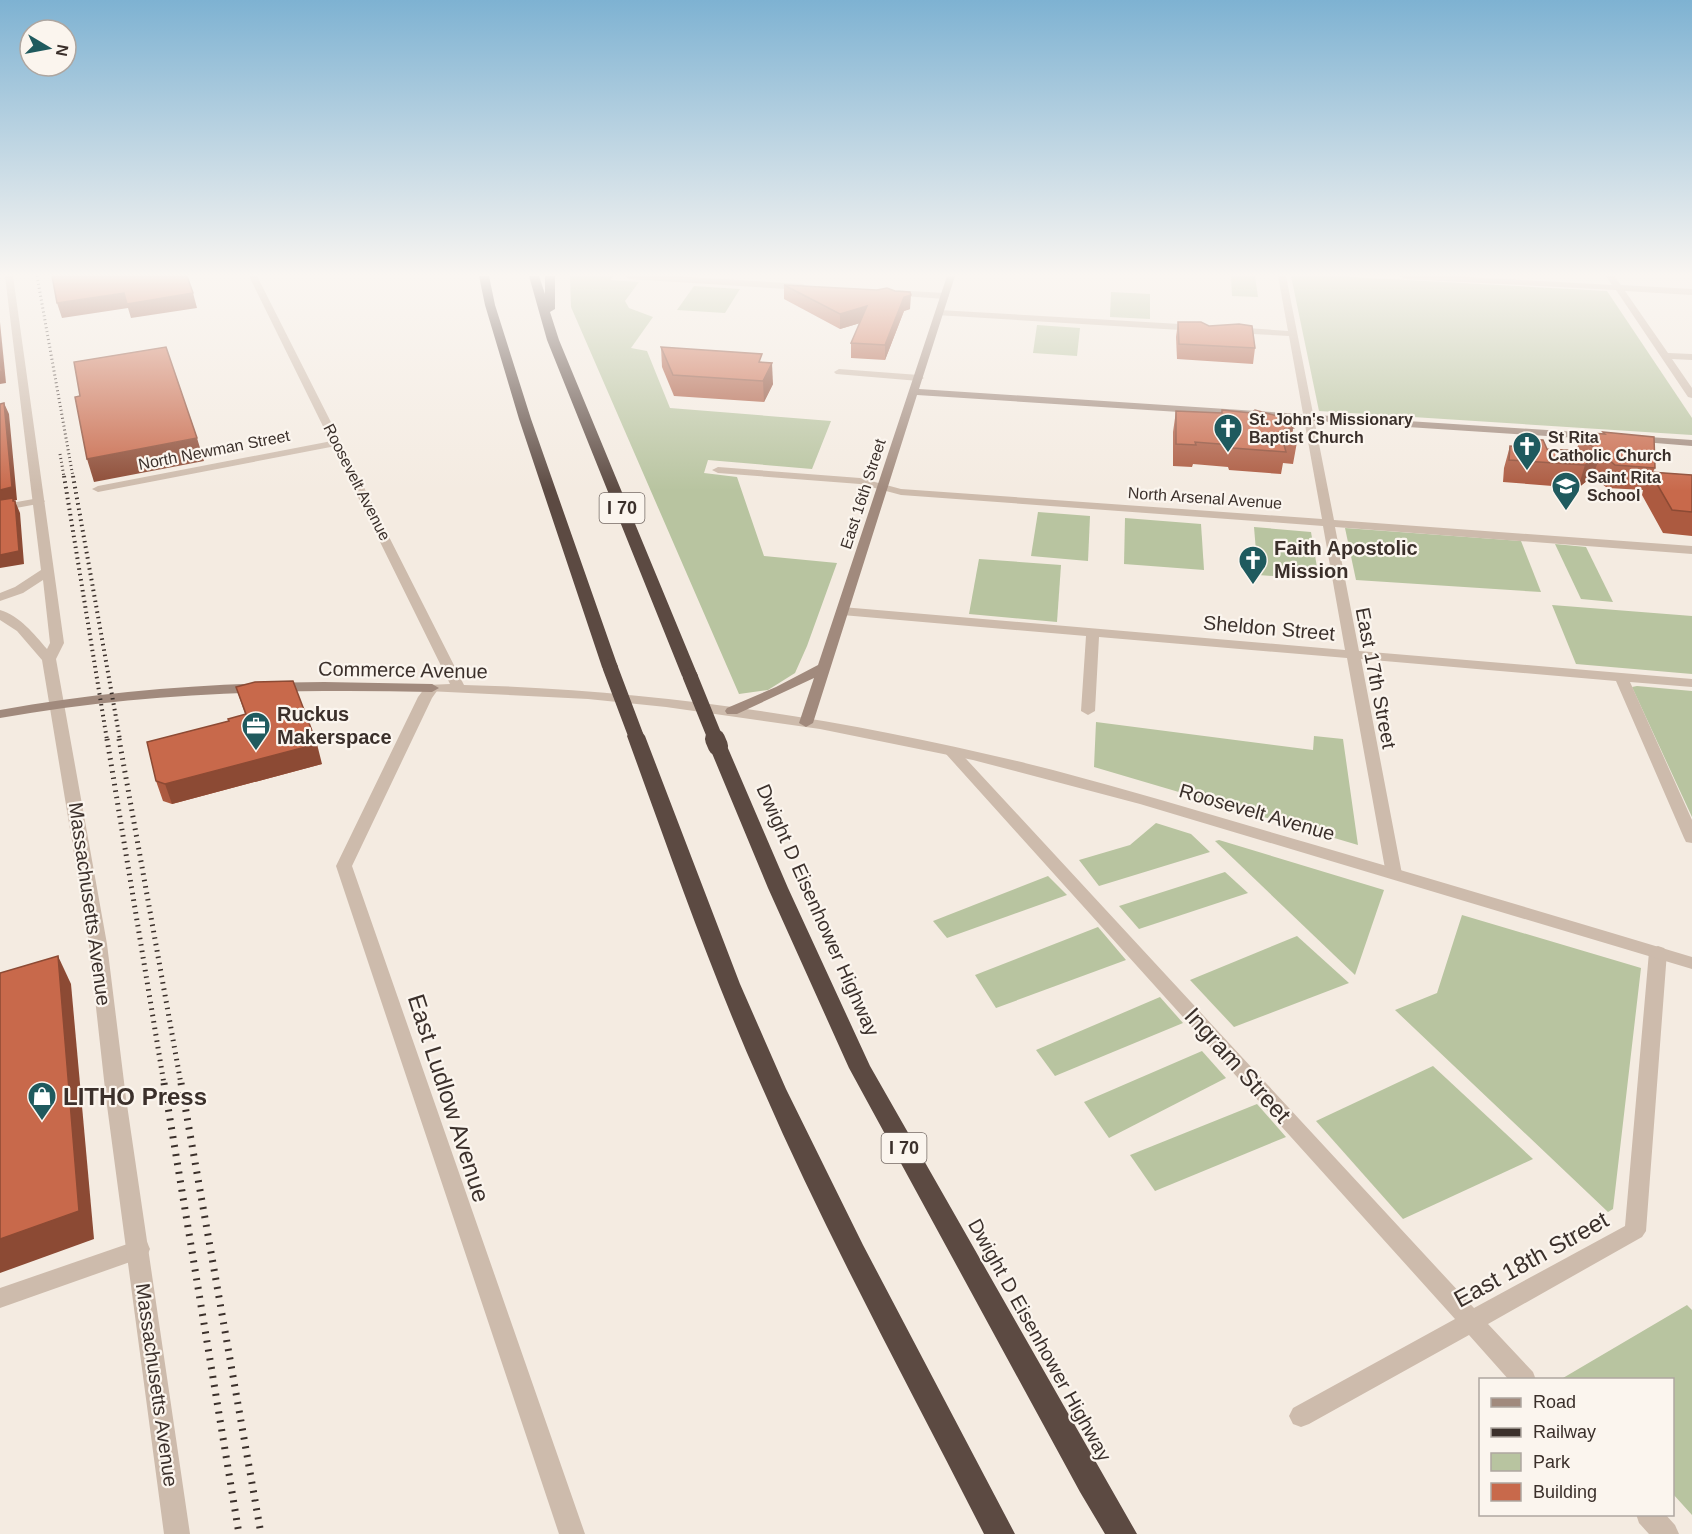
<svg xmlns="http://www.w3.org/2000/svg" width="1692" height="1534" viewBox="0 0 1692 1534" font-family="Helvetica,sans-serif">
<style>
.green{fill:#b8c4a0}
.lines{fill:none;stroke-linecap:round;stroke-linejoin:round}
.minor{fill:#cdbbac;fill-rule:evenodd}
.tertiary{fill:#cdbbac;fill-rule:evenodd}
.secondary{fill:#a18a7d;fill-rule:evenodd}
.motorway{fill:#5c4a42;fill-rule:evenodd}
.rail-far3{stroke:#3b302b;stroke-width:3;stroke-dasharray:1 3;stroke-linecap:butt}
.rail-far2{stroke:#3b302b;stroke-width:4;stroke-dasharray:1.5 4;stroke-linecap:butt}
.rail-far1{stroke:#3b302b;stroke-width:5;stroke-dasharray:1.5 5;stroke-linecap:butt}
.rail{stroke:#3b302b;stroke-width:7;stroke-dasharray:2 7;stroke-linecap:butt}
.motorway-bridge-far1{stroke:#5c4a42;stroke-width:15}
.motorway-bridge{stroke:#5c4a42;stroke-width:20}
.wall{fill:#ac5a40}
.shaded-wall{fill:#8c4a34}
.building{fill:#c8694b;stroke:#8c4a34;stroke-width:1.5}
.labels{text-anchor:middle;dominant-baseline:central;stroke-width:4.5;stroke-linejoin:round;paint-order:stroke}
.far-poi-label{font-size:16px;font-weight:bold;fill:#3b302b;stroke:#fbf5ee;text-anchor:start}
.far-street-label{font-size:16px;fill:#3b302b;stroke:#fbf5ee}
.shield{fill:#fbf5ee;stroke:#756b66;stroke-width:1.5}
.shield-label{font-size:18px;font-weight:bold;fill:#3b302b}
.poi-label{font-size:20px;font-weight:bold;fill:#3b302b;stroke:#fbf5ee;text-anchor:start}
.street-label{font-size:20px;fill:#3b302b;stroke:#fbf5ee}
.near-street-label{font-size:24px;fill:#3b302b;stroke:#fbf5ee}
.near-poi-label{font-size:24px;font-weight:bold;fill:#3b302b;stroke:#fbf5ee;text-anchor:start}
</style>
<rect width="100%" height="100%" fill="#f4ebe1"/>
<!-- green -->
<g class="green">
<polygon points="570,276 613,276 611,280 639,282 625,301 629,308 653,317 631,348 647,351 670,408 831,421 812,469 708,460 704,473 737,477 764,556 837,563 807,646 795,673 768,690 739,694 571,307"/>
<polygon points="1231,276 1255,276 1258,297 1232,296"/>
<polygon points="1291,276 1333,276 1607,291 1692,418 1692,435 1319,411"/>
<polygon points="694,286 740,289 725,313 677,310"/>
<polygon points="1111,292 1150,294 1150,319 1110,317"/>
<polygon points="1037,325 1080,328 1077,356 1033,353"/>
<polygon points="1038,512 1090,516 1088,561 1031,556"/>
<polygon points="1125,518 1201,524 1204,570 1124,564"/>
<polygon points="1254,527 1311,532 1319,579 1258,575"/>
<polygon points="1345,528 1521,541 1541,592 1356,580"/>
<polygon points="1555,544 1586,547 1613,602 1581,599"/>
<polygon points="979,559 1061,565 1057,622 969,614"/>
<polygon points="1552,605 1692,616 1692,674 1576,664"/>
<polygon points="1637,686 1692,691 1692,817 1632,687"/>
<polygon points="1096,722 1313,750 1314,736 1343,739 1358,845 1094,767"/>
<polygon points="1156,823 1191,834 1210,852 1099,886 1079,860 1130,845"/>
<polygon points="1219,840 1384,890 1355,975 1215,841"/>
<polygon points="1225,872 1248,893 1139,929 1119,906"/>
<polygon points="1048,876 1067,895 947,938 933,921"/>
<polygon points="1462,915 1641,968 1613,1209 1608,1212 1395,1010 1437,993"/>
<polygon points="1098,927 1126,960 996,1008 975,975"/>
<polygon points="1297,936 1349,983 1234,1027 1190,980"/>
<polygon points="1160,997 1183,1023 1055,1076 1036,1050"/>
<polygon points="1202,1051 1226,1078 1109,1138 1084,1102"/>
<polygon points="1433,1066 1533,1159 1403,1219 1316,1121"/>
<polygon points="1257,1104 1286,1137 1155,1191 1130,1155"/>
<polygon points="1687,1305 1692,1310 1692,1515 1673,1494 1672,1380 1563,1378"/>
</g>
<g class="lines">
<!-- minor -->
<g class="minor">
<polygon points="625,276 672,276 803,284 807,287 803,290 629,279"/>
<polygon points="1278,276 1286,276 1334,520 1692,546 1692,554 1335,527 1359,651 1692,679 1692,687 1630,682 1692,820 1692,843 1686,842 1684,838 1616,681 1361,659 1402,874 1400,878 1388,878 1386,874 1347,658 1099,637 1095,711 1088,715 1081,711 1086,636 842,615 836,611 842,607 1345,650 1323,526 901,495 860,484 718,473 712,470 718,467 860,478 901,489 1322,519 1289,336 1233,333 1228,330 1233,327 1288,331"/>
<polygon points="1400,276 1452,276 1612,285 1606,276 1614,276 1621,285 1692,289 1692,295 1625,291 1668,353 1692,354 1692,360 1672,359 1692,388 1692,398 1688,397 1616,290 1404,279"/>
<polygon points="892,290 945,293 949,296 945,299 889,295 888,293"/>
<polygon points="939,310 1197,325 1202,328 1197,331 936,315 936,311"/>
<polygon points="839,369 919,375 924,378 919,381 836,374 834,372"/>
<polygon points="337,440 341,441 341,445 98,492 92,489 98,486"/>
<polygon points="39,498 45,501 43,503 0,511 0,505"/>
<polygon points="432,684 439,688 432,698 352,866 585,1534 559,1534 336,866 418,697 427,685"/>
<polygon points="951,747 956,748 1474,1308 1625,1226 1649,952 1652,948 1658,946 1664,948 1667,952 1646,1231 1642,1237 1488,1324 1533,1372 1536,1380 1509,1380 1469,1335 1309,1424 1301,1427 1293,1424 1289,1416 1293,1408 1455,1319 946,754 944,751 946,748"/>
<polygon points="139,1240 147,1242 150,1249 147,1256 0,1308 0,1288"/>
<polygon points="1636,1514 1665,1514 1675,1525 1679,1534 1649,1534 1639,1523"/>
</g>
<!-- tertiary -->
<g class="tertiary">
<path d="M 5,276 L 13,276 L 64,643 L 56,659 L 107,944 L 126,1098 L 190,1534 L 164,1534 L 106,1098 L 89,944 L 42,660 L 17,631 L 0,620 L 0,610 C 20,616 34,634 47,649 L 50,643 L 43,580 L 23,593 L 0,601 L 0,593 L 15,587 L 41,570 Z"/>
<path d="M 249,276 L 257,276 L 464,685 C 663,690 860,721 1053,770 C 1141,793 1228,820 1315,845 C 1441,882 1566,919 1692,957 L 1692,969 L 1140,804 L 973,760 L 820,729 L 666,707 L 588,699 L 427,691 L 425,688 L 427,685 L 450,684 Z"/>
</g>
<!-- secondary -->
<g class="secondary">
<polygon points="947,276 955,276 919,389 1608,434 1613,437 1608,440 917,395 813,723 806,727 799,723 814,678 737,714 727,714 725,711 727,708 776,687 818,665"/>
<polygon points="1635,436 1692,440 1692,446 1631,441 1631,437"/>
<path d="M 324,682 L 432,684 L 439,688 L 432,692 C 287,689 143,692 0,718 L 0,710 C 108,690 215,683 324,682 Z"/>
</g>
<!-- motorway -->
<g class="motorway">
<polygon points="479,276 489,276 495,305 531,419 618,667 616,670 604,670 602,667 519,419 485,305"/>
<polygon points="529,276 539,276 545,294 545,276 555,276 555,309 550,312 559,340 698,676 696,680 690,681 682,676 547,340"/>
<path d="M 636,731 L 642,732 L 645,736 L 740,984 L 786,1089 L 863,1245 L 1015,1534 L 984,1534 C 909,1386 828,1239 762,1087 C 711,973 670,854 627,736 L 630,732 Z"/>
<polygon points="718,741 724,742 727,746 788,888 870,1066 1137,1534 1105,1534 1080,1492 849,1068 768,888 709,746 712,742"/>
</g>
<!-- rail-far3 -->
<g class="rail-far3">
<polyline points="37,276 73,477"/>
<polyline points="60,454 64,477"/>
</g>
<!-- rail-far2 -->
<g class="rail-far2">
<polyline points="64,476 107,740"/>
<polyline points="73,476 120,740"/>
</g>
<!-- rail-far1 -->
<g class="rail-far1">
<polyline points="107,739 164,1084"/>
<polyline points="119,739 181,1084"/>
</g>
<!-- rail -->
<g class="rail">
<polyline points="164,1083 239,1534"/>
<polyline points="181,1083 261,1534"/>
</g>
<!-- motorway-bridge-far1 -->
<g class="motorway-bridge-far1">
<polyline points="610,667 636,736"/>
<polyline points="690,676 716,740"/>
</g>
<!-- motorway-bridge -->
<polyline class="motorway-bridge" points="715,739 718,746"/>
</g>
<!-- wall -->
<g class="wall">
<polygon points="784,285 910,309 904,311 885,360 851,358 851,343 860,323 840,329 784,299"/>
<polygon points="1178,322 1255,348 1253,364 1177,359 1176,337"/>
<polygon points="661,347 763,362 773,384 764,402 674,396 662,367"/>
<polygon points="1222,410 1293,428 1292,436 1297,442 1293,464 1283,463 1281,474 1229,470 1228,467 1193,464 1192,467 1173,466 1173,432 1176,411 1221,413"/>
<polygon points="1603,432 1655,468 1653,472 1692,475 1692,536 1663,533 1642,495 1643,490 1607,488 1593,476 1578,488 1503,482 1504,468 1510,446 1519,447 1521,439 1547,449 1576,451 1581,437 1589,437 1591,433 1602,434"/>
<polygon points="236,687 322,764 172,804 163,801 156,781 229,721 245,714"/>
</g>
<!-- shaded-wall -->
<g class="shaded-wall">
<polygon points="124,293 193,293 197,308 131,318 128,308 62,318 57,303"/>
<polygon points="911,295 910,309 904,311 885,360 885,345 904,297"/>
<polygon points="867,306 867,321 840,329 840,314"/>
<polygon points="0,322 6,383 0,384"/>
<polygon points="772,363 773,384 764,402 763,381"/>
<polygon points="4,403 9,414 17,500 14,500 16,505 15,501 20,513 24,564 0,568 0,490"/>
<polygon points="1293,428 1291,441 1285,429"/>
<polygon points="197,438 204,461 94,482 87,459"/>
<polygon points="1601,453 1593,476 1578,488 1585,465"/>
<polygon points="317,744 322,764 172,804 165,784"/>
<polygon points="58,956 71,984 94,1239 0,1273 0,1239"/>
</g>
<!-- building -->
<g class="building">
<polygon points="52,276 187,276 193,293 127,304 124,293 57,303"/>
<polygon points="784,285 877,290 887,288 895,291 910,292 911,295 904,297 885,345 851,343 867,306 840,314"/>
<polygon points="1178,322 1201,322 1209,326 1239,324 1252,326 1255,348 1179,344"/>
<polygon points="166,347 197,438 87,459 75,397 80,396 74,362"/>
<polygon points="661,347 762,354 759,362 772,363 763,381 673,375"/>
<polygon points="0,354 2,371 0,372"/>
<polygon points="4,403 12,487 0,490 0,404"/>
<polygon points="1222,410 1251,413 1255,410 1277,416 1293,428 1285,429 1297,442 1283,441 1286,452 1233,448 1232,445 1195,442 1196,445 1176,444 1176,411 1222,413"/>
<polygon points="1603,432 1654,437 1655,468 1615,465 1601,453 1585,465 1509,460 1510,446 1525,447 1521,439 1543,440 1547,449 1599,452 1581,437 1594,437 1591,433 1605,434"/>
<polygon points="1650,472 1692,475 1692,512 1672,510"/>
<polygon points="13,498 13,501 15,501 19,551 0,555 0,500"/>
<polygon points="293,681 317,744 165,784 156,781 147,742 229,721 228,719 246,714 236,687 255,682"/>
<polygon points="58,956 79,1211 0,1239 0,973"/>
</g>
<!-- sky -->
<linearGradient id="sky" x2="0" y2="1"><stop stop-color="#7eb2d2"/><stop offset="0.56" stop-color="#faf6f2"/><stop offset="1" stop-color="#faf6f2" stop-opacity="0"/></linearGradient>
<rect width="1692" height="491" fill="url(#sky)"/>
<!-- icons -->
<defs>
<g id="church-pin" transform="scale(1.5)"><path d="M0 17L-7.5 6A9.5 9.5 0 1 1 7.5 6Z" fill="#1f5a5e" stroke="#fbf5ee"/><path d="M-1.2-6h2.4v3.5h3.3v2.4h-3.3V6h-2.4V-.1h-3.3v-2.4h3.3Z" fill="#fff"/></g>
<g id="school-pin" transform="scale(1.5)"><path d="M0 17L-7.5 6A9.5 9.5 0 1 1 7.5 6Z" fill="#1f5a5e" stroke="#fbf5ee"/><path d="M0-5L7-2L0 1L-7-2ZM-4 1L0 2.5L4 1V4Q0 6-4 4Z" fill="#fff"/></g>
<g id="office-pin" transform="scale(1.5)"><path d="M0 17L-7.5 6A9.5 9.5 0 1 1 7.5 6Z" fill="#1f5a5e" stroke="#fbf5ee"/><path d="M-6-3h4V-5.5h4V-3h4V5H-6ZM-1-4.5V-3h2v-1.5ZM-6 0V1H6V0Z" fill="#fff"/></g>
<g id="shop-pin" transform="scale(1.5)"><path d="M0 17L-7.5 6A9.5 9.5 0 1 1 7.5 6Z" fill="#1f5a5e" stroke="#fbf5ee"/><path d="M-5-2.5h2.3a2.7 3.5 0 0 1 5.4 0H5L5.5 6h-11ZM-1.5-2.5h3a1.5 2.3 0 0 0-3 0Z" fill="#fff"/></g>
</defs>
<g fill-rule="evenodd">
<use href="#church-pin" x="1228" y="428"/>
<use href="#church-pin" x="1527" y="446"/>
<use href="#school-pin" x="1566" y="486"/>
<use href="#church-pin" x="1253" y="560"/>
<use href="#office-pin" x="256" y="726"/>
<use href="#shop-pin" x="42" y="1096"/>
</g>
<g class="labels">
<!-- far-poi labels -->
<g class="far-poi-label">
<text x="1249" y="419">St. John's Missionary<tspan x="1249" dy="18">Baptist Church</tspan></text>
<text x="1548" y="437">St Rita<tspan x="1548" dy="18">Catholic Church</tspan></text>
<text x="1587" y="477">Saint Rita<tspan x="1587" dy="18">School</tspan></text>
</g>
<!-- far-street labels -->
<g class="far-street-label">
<text transform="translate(214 450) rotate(-11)">North Newman Street</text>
<text transform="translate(357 482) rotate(63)">Roosevelt Avenue</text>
<text transform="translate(863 494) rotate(-72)">East 16th Street</text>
<text transform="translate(1205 498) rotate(4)">North Arsenal Avenue</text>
</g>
<!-- shield labels -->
<g class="shield">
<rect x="599.5" y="493" width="45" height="30" rx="4.5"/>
<rect x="881.5" y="1133" width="45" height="30" rx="4.5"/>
</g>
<g class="shield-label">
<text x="622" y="508">I 70</text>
<text x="904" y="1148">I 70</text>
</g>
<!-- poi labels -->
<g class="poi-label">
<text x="1274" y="548">Faith Apostolic<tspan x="1274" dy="23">Mission</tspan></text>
<text x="277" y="714">Ruckus<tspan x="277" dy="23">Makerspace</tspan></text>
</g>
<!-- street labels -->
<g class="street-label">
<text transform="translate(1269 628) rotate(5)">Sheldon Street</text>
<text transform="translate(403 670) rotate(1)">Commerce Avenue</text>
<text transform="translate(1376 678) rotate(79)">East 17th Street</text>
<text transform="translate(1257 812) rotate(16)">Roosevelt Avenue</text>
<text transform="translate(90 904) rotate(82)">Massachusetts Avenue</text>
<text transform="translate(818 910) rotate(66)">Dwight D Eisenhower Highway</text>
<text transform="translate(1040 1340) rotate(61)">Dwight D Eisenhower Highway</text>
<text transform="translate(157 1385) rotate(82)">Massachusetts Avenue</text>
</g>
<!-- near-street labels -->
<g class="near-street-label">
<text transform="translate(1238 1065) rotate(48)">Ingram Street</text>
<text transform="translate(449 1098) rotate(72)">East Ludlow Avenue</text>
<text transform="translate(1531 1259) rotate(-29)">East 18th Street</text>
</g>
<!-- near-poi labels -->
<g class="near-poi-label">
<text x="63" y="1096">LITHO Press</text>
</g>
</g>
<!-- legend -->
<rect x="1479" y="1378" width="195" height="138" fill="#fbf5ee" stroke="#aea6a0" stroke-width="1.5"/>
<rect x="1491" y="1398" width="30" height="9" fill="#a18a7d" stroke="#aea6a0" stroke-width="1.5"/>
<text x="1533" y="1408" font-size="18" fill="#3b302b">Road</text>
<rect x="1491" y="1428" width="30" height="9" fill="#3b302b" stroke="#aea6a0" stroke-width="1.5"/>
<text x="1533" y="1438" font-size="18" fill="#3b302b">Railway</text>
<rect x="1491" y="1453" width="30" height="18" fill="#b8c4a0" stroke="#aea6a0" stroke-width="1.5"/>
<text x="1533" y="1468" font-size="18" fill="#3b302b">Park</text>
<rect x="1491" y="1483" width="30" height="18" fill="#c8694b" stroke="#aea6a0" stroke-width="1.5"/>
<text x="1533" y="1498" font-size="18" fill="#3b302b">Building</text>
<!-- north arrow -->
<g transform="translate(48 48) rotate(100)"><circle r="28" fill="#fbf5ee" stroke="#aea6a0" stroke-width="1.5"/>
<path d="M0-4.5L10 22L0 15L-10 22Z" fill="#1f5a5e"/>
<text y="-9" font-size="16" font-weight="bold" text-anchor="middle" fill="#3b302b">N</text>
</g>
</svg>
